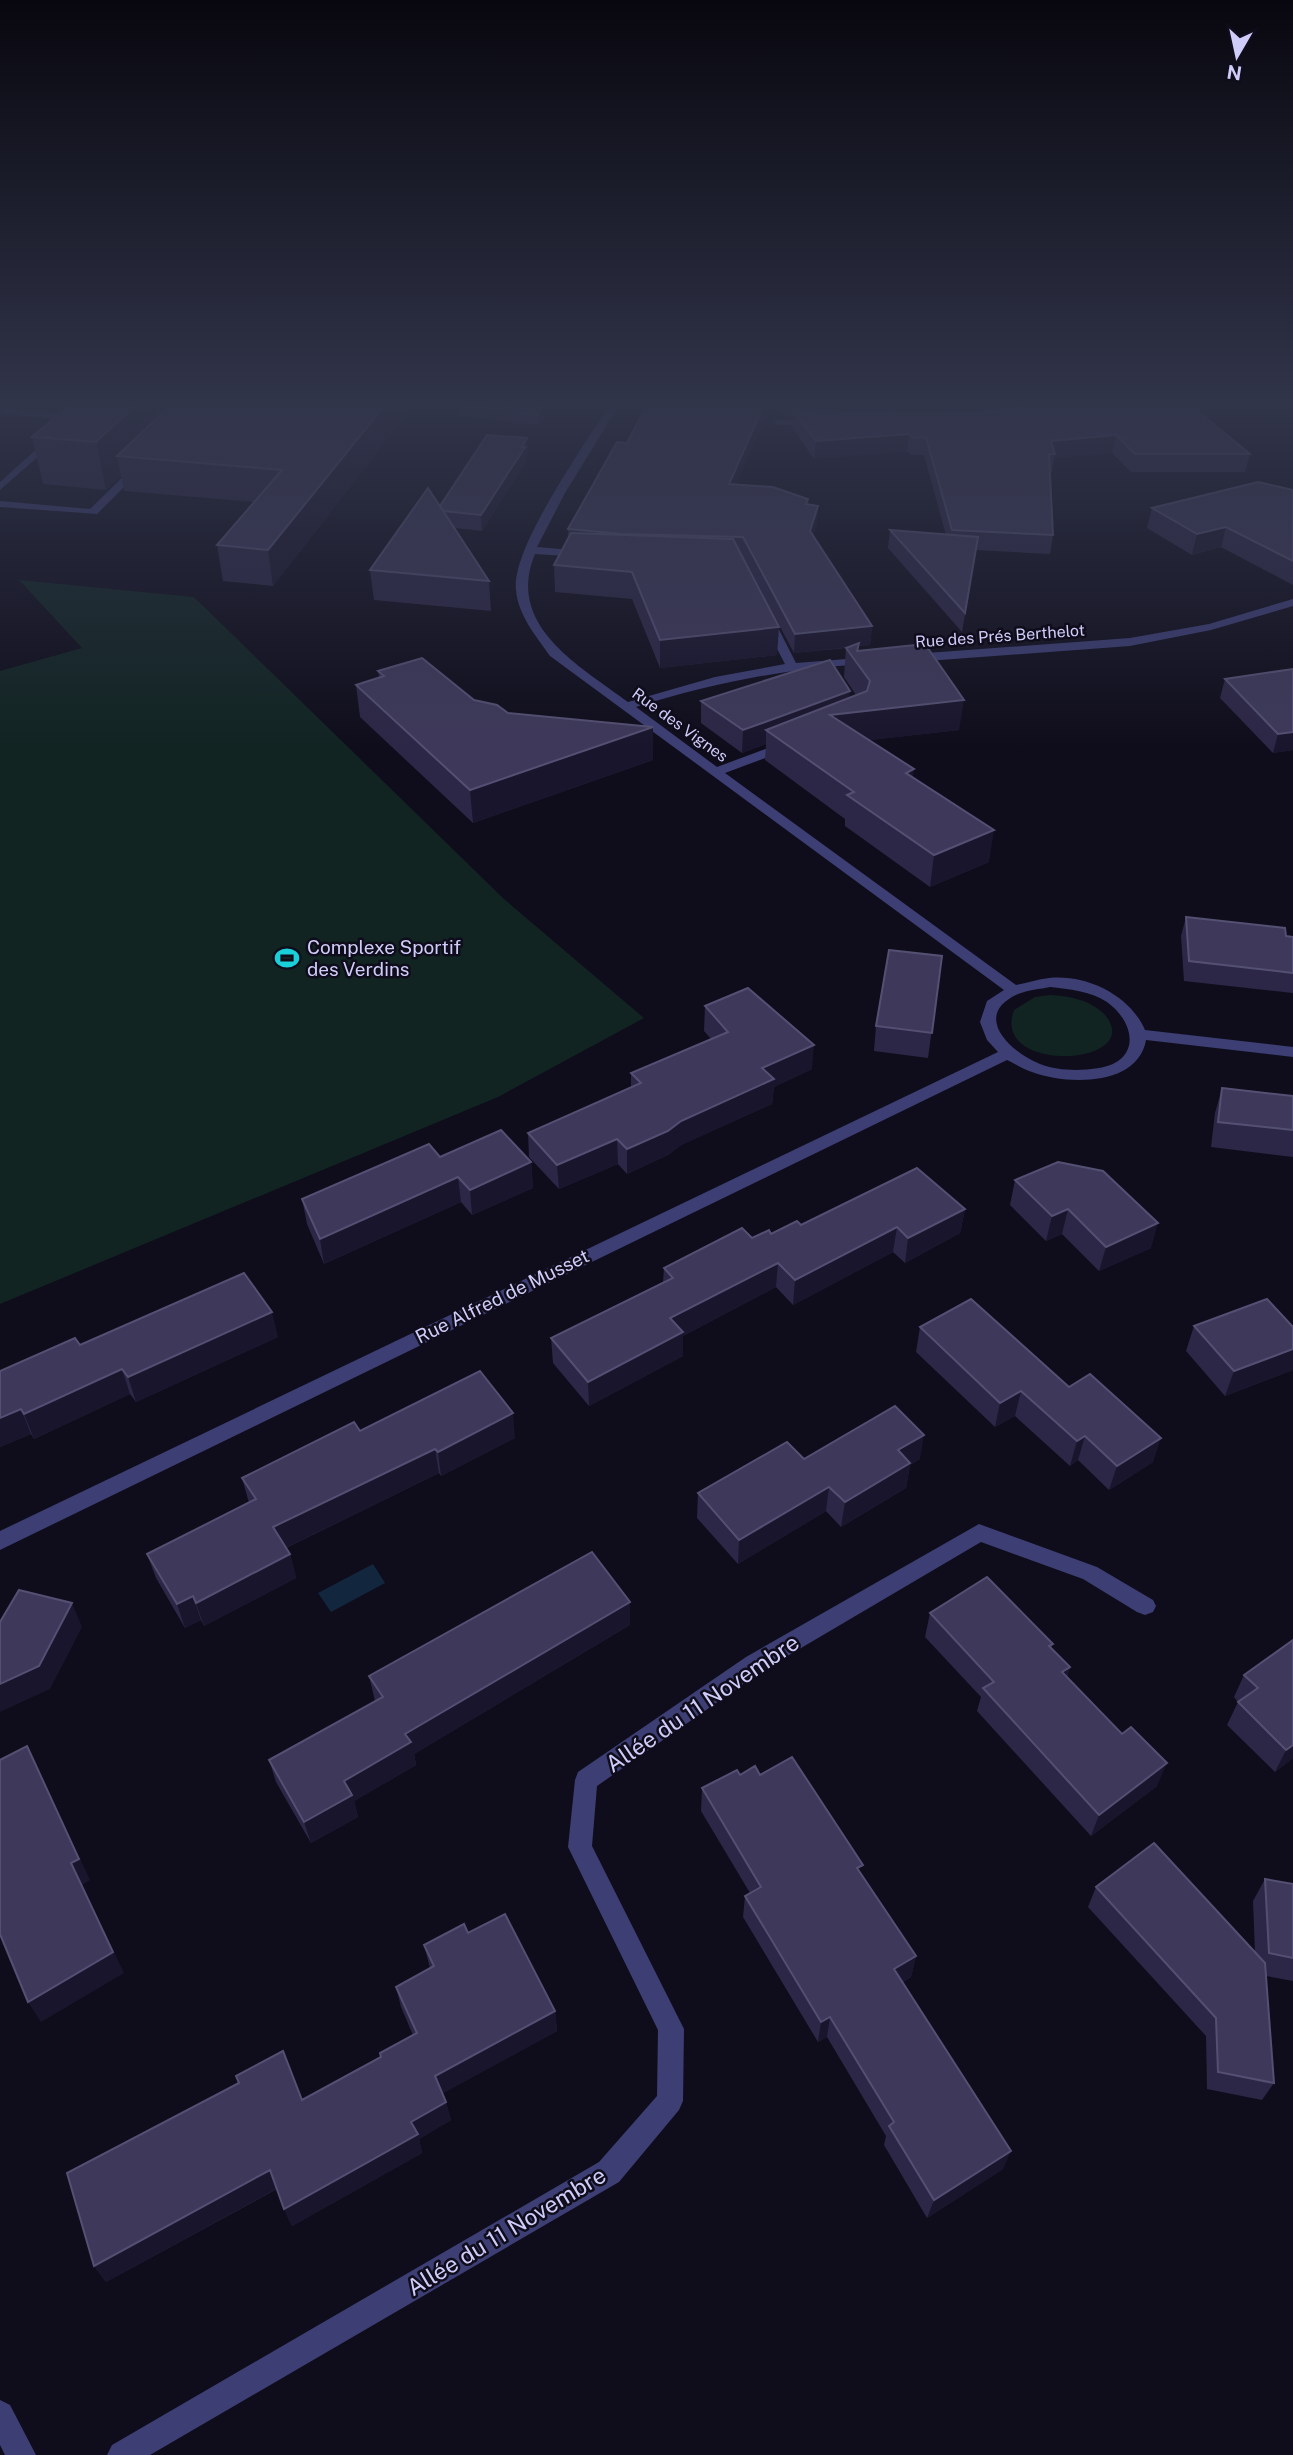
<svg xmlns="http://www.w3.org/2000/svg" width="1293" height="2455" viewBox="0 0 1293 2455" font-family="'Public Sans',sans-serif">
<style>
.green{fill:#112422}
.water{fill:#12263e}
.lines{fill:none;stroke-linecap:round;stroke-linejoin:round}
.minor{fill:#3d3e74;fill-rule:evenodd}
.wall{fill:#2c2746}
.shaded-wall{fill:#19152d}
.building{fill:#3e395a;stroke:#545073;stroke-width:2}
.labels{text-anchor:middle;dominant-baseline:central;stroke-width:5;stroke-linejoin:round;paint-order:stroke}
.far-street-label{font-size:16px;fill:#cfccf9;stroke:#0f0d1b}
.poi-label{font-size:19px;fill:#cfccf9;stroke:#0f0d1b;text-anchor:start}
.street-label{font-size:19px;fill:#cfccf9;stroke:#0f0d1b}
.near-street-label{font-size:23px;fill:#cfccf9;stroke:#0f0d1b}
</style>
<rect width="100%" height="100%" fill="#0f0d1b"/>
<!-- green -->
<g class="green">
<polygon points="19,580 194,597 504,899 644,1018 498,1097 0,1304 0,671 82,648"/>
<path d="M 1050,995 C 1069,996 1091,1000 1105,1015 C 1147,1065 990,1076 1014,1010 L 1035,997 Z"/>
</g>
<!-- water -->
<polygon class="water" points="373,1564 385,1583 331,1612 318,1593"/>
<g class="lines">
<!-- minor -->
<g class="minor">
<path d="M 609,405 L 619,405 L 565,493 L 537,547 L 583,551 L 588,554 L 583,557 L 535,554 C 505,626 580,666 628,702 L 715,677 L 785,664 L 761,618 L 767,615 L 773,618 L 796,663 L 872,657 L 872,663 L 868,664 C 788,668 712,683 636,707 L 717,767 L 784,742 L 792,742 L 792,748 L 725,773 L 1016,985 C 1027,983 1038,979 1049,978 C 1086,974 1130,995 1145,1030 L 1293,1047 L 1293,1057 L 1146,1040 C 1138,1087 1066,1085 1032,1072 C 1023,1069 1015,1064 1007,1060 L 0,1550 L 0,1531 L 998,1052 L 987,1040 L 980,1022 L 987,1001 L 1004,990 L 550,656 C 536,636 518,615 516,590 C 511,547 586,444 609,405 ZM 1050,987 C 1069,989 1090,991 1107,1002 C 1136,1023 1141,1061 1099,1068 C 1080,1071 1058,1071 1040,1064 C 1010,1052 971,1015 1018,994 C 1028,990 1040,989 1050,987 Z"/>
<polygon points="883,405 893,405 908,420 921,424 916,427 902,425"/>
<polygon points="0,407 76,415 81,418 76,421 0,413"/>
<polygon points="778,420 818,420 823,423 818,426 775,425 775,421"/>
<polygon points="50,437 58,439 0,490 0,482"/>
<polygon points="135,465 144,467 97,514 0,507 0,501 90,509"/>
<polygon points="1293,599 1293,606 1211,630 1130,646 913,662 907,658 913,654 1130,638 1209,624"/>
<polygon points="979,1524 1097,1567 1153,1600 1156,1606 1153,1612 1145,1615 1137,1612 1083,1579 981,1542 762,1671 597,1786 592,1846 684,2029 683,2101 679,2110 619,2182 150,2455 107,2455 112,2445 599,2162 657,2096 658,2030 568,1847 575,1780 578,1772 746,1657"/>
<polygon points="0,2400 10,2405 36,2455 5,2455 0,2445"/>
</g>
</g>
<!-- wall -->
<g class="wall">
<polygon points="60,405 405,405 406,415 273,586 223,581 217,545 254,502 124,491 121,476 106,490 43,484 32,437 69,406"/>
<polygon points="457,405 551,405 539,425 458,415"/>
<polygon points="771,405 736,484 807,504 817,524 813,535 872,626 870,645 859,646 859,650 959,730 869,740 913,777 989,862 930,887 845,826 845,819 765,760 766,744 742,753 701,723 701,701 849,698 856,695 844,677 846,648 794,653 742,555 777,655 660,668 632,599 555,592 554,565 568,538 568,529 627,443"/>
<polygon points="776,405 892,405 891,413 905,413 897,405 1217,405 1199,412 1250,454 1245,472 1131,472 1112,453 1054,458 1052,472 1050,472 1053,535 1050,554 976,550 962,632 888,548 890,530 946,535 924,455 911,455 907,451 814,459 793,429 794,417 785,417"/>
<polygon points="527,438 528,454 526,457 526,462 482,531 455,528 489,581 491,611 374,600 370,570 440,506"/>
<polygon points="1293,490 1293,585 1221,547 1192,555 1147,528 1152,508"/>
<polygon points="1293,669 1293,750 1273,753 1220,698 1225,679"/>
<polygon points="378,671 474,700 508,713 653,727 653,760 473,823 360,717 356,685 379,678"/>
<polygon points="1186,917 1293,937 1293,993 1184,981 1181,936"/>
<polygon points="942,956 928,1058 874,1051 876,1026"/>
<polygon points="705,1006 812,1069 774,1087 772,1104 681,1145 668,1155 627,1174 618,1164 559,1189 529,1157 528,1133 631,1088 631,1073 711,1039 704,1031"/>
<polygon points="1222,1088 1293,1096 1293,1157 1211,1147 1215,1113"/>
<polygon points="440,1157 531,1162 533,1188 472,1215 461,1202 324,1264 307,1224 302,1199"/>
<polygon points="1015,1180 1151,1248 1099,1271 1062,1234 1046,1241 1010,1205"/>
<polygon points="965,1209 960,1233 905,1263 893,1252 793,1305 776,1287 683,1336 683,1356 589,1406 553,1363 551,1338 663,1282 664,1268 801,1225"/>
<polygon points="1194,1326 1293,1327 1293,1370 1225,1396 1186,1351"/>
<polygon points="920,1327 1153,1462 1109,1490 1078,1460 1070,1466 1015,1416 995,1427 916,1352"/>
<polygon points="278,1337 136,1402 130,1394 34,1439 31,1434 0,1447 0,1371 80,1345"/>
<polygon points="360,1431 515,1438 441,1476 439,1473 286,1548 290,1554 296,1578 204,1626 201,1620 185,1628 156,1578 147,1554 249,1503 242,1478"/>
<polygon points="804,1459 920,1459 910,1465 906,1488 841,1527 826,1511 738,1564 697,1518 698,1493"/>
<polygon points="930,1613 1053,1644 1051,1648 1070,1667 1067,1677 1157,1786 1091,1836 977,1711 981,1697 925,1637"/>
<polygon points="630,1625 414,1754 416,1765 354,1801 358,1817 311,1843 276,1782 269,1760 375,1701 369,1676"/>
<polygon points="1293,1640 1293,1758 1275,1772 1227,1725 1238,1702 1234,1697 1244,1675"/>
<polygon points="740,1775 760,1775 861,1873 916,1956 911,1977 903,1982 1003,2169 927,2218 884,2145 886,2136 827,2037 818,2042 743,1917 745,1896 750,1893 701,1811 702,1788"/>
<polygon points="1265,1879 1293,1884 1293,1981 1266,1976 1274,2083 1262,2100 1207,2089 1206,2036 1088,1907 1096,1887 1255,1953 1253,1901"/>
<polygon points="468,1933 555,2011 557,2031 443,2093 451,2120 419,2139 422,2153 292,2226 284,2209 277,2189 106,2282 94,2266 302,2100 381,2057 413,2035 401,2007 396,1987 430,1968 424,1945"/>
</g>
<!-- shaded-wall -->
<g class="shaded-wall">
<polygon points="136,405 173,405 117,456 121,476 106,490 96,442"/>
<polygon points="385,405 405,405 406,415 273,586 268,550"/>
<polygon points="544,405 551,405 539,425 538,415"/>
<polygon points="764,405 771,405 728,502 729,484"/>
<polygon points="991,405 1039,405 989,419"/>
<polygon points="1185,405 1217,405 1182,418"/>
<polygon points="909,434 907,451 814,459 816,441"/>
<polygon points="1116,435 1112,453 1054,458 1055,454 1051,441"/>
<polygon points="527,438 528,454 526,457 526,462 482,531 481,515"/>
<polygon points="818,506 817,524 809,549 810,531"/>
<polygon points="1226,527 1221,547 1192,555 1197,534"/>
<polygon points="872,626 870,645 859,646 858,664 857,651 859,646 794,653 795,634"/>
<polygon points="779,627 777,655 660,668 660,640"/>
<polygon points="850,691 848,713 964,700 959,730 827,745 766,730 766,744 742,753 743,730"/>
<polygon points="653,727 653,760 473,823 470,790"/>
<polygon points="1293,732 1293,750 1273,753 1278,734"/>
<polygon points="914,769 910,800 906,773"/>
<polygon points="994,830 989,862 930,887 934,855"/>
<polygon points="814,1045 812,1069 774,1087 772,1104 681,1145 668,1155 627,1174 627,1149 681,1121 762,1068"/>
<polygon points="617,1139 618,1164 559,1189 557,1165"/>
<polygon points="531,1162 533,1188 472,1215 470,1190"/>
<polygon points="458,1177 461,1202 324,1264 320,1239"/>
<polygon points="965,1209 960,1233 905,1263 908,1238"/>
<polygon points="1068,1209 1062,1234 1046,1241 1052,1216"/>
<polygon points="1158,1223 1151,1248 1099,1271 1106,1247"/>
<polygon points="897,1227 893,1252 793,1305 795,1280"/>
<polygon points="778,1263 776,1287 683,1336 683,1356 589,1406 588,1382 670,1318"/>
<polygon points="272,1312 278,1337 136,1402 128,1377"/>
<polygon points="1293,1349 1293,1370 1225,1396 1234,1371"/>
<polygon points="122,1369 130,1394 34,1439 24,1414"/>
<polygon points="1021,1391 1015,1416 995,1427 1000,1403"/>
<polygon points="21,1409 31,1434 0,1447 0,1418"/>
<polygon points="513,1413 515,1438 441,1476 438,1452"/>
<polygon points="924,1435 920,1459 910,1465 906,1488 841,1527 845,1502 898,1450"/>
<polygon points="1085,1436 1078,1460 1070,1466 1077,1441"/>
<polygon points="1161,1438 1153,1462 1109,1490 1117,1466"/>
<polygon points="435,1449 439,1473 279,1551 273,1527"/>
<polygon points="829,1487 826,1511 738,1564 739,1540"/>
<polygon points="290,1554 296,1578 204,1626 196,1603"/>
<polygon points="193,1596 201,1620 185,1628 177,1604"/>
<polygon points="630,1602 630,1625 414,1754 416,1765 354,1801 358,1817 311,1843 304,1822 344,1781 405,1734"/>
<polygon points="72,1603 82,1627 50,1689 0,1712 0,1684"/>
<polygon points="1070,1667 1062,1690 1062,1672"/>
<polygon points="1293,1745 1293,1758 1275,1772 1286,1750"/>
<polygon points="27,1746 90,1880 82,1885 124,1973 41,2022 28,2002 71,1863"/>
<polygon points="1167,1763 1157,1786 1091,1836 1099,1815"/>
<polygon points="916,1956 911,1977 889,1990 894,1969"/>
<polygon points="555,2011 557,2031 440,2095 435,2076"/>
<polygon points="830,2017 827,2037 818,2042 821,2022"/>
<polygon points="446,2102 451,2120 419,2139 422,2153 292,2226 284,2209 411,2122"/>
<polygon points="1011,2151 1003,2169 927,2218 934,2200"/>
<polygon points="270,2170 278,2188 106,2282 94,2266"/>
</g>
<!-- building -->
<g class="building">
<polygon points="70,405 136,405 96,442 32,437"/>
<polygon points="171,405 385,405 268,550 217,545 282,470 117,456"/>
<polygon points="458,405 544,405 538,415"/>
<polygon points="647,405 764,405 729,484 773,487 808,499 806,504 818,506 810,531 872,626 795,634 743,537 621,534 568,529 617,442 627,443"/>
<polygon points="1029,405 1190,405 1250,454 1135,454 1116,435 1051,441 1055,454 1049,454 1053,535 952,530 926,437 913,438 909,434 816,441 794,412 974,414"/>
<polygon points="487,435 527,438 522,447 525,447 481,515 444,511 440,506"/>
<polygon points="1258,482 1293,490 1293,561 1226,527 1197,534 1152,508"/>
<polygon points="428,488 489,581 370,570"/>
<polygon points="890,530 978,537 965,613"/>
<polygon points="571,533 733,539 779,627 660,640 632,572 554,565"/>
<polygon points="859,643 857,651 925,644 964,700 830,715 914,769 906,773 994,830 934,855 847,795 854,792 766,730 867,691 870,681 846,648"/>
<polygon points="422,658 474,700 497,705 508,713 653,727 470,790 356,685 384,676 378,671"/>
<polygon points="830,660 850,691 743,730 701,701"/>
<polygon points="1293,669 1293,732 1278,734 1225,679"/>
<polygon points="1186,917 1285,928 1286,936 1293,937 1293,973 1189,961"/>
<polygon points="889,950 942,956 932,1033 876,1026"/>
<polygon points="748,988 814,1045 762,1068 774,1079 681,1121 668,1131 627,1149 617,1139 557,1165 528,1133 641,1083 631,1073 728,1032 705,1006"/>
<polygon points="1222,1088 1293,1096 1293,1130 1218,1122"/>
<polygon points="501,1130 531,1162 470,1190 458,1177 320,1239 302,1199 429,1144 440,1157"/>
<polygon points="1058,1162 1103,1171 1158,1223 1106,1247 1068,1209 1052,1216 1015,1180"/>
<polygon points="917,1168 965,1209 908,1238 897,1227 795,1280 778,1263 670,1318 683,1332 588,1382 551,1338 673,1278 664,1268 742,1228 752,1238 769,1230 771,1234 797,1221 801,1225"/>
<polygon points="244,1273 272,1312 128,1377 122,1369 24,1414 21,1409 0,1418 0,1371 75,1338 80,1345"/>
<polygon points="971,1299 1069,1387 1090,1374 1161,1438 1117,1466 1085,1436 1077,1441 1021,1391 1000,1403 920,1327"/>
<polygon points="1267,1299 1293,1327 1293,1349 1234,1371 1194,1326"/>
<polygon points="480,1371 513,1413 438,1452 435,1449 273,1527 290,1554 196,1603 193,1596 177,1604 147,1554 256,1499 242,1478 354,1422 360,1431"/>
<polygon points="895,1406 924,1435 898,1450 910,1463 845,1502 829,1487 739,1540 698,1493 787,1442 804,1459"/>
<polygon points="592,1552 630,1602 405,1734 411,1742 344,1781 352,1795 304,1822 269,1760 383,1697 369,1676"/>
<polygon points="987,1577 1053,1644 1049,1646 1070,1667 1062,1672 1122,1734 1131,1727 1167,1763 1099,1815 983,1688 994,1682 930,1613"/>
<polygon points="19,1590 72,1603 39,1666 0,1684 0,1622"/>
<polygon points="1293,1640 1293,1745 1286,1750 1238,1702 1258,1688 1244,1675"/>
<polygon points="27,1746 79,1859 71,1863 113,1952 28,2002 0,1934 0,1760"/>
<polygon points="792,1757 863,1865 857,1868 916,1956 894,1969 1011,2151 934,2200 889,2126 894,2122 830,2017 821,2022 745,1896 761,1887 702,1788 737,1770 740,1775 755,1766 760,1775"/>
<polygon points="1154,1843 1265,1963 1274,2083 1218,2072 1216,2018 1096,1887"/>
<polygon points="1265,1879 1293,1884 1293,1958 1269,1953"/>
<polygon points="505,1914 555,2011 435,2076 446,2102 411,2122 418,2134 284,2209 270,2170 94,2266 67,2173 239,2083 236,2076 283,2051 302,2100 381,2057 380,2053 417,2033 396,1987 434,1966 424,1945 464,1924 468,1933"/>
</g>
<!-- sky -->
<linearGradient id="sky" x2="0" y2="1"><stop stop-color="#08070f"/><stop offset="0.54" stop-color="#31354a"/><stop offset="1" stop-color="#31354a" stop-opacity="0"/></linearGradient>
<rect width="1293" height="749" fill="url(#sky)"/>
<!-- icons -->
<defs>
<g id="stadium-bare" transform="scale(1.89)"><path d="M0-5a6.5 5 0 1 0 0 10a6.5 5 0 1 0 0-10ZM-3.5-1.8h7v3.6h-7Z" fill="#19cfd9" stroke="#0f0d1b" stroke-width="2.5" paint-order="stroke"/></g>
</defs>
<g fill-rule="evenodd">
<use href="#stadium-bare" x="287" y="958"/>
</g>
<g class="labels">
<!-- far-street labels -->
<g class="far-street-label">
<text transform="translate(1000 636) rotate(-4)">Rue des Prés Berthelot</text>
<text transform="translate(680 725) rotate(36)">Rue des Vignes</text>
</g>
<!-- poi labels -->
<g class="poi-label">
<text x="307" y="947">Complexe Sportif<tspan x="307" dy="22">des Verdins</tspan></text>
</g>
<!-- street labels -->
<g class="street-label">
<text transform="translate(502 1296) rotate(-26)">Rue Alfred de Musset</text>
</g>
<!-- near-street labels -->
<g class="near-street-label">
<text transform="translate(702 1703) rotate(-34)">Allée du 11 Novembre</text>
<text transform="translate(506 2231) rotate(-31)">Allée du 11 Novembre</text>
</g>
</g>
<!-- north arrow -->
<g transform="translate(1237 56) rotate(189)" stroke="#0f0d1b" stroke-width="5" paint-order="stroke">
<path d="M0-5L12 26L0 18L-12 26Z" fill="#cfccf9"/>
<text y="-10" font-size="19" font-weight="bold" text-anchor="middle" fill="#cfccf9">N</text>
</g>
</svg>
